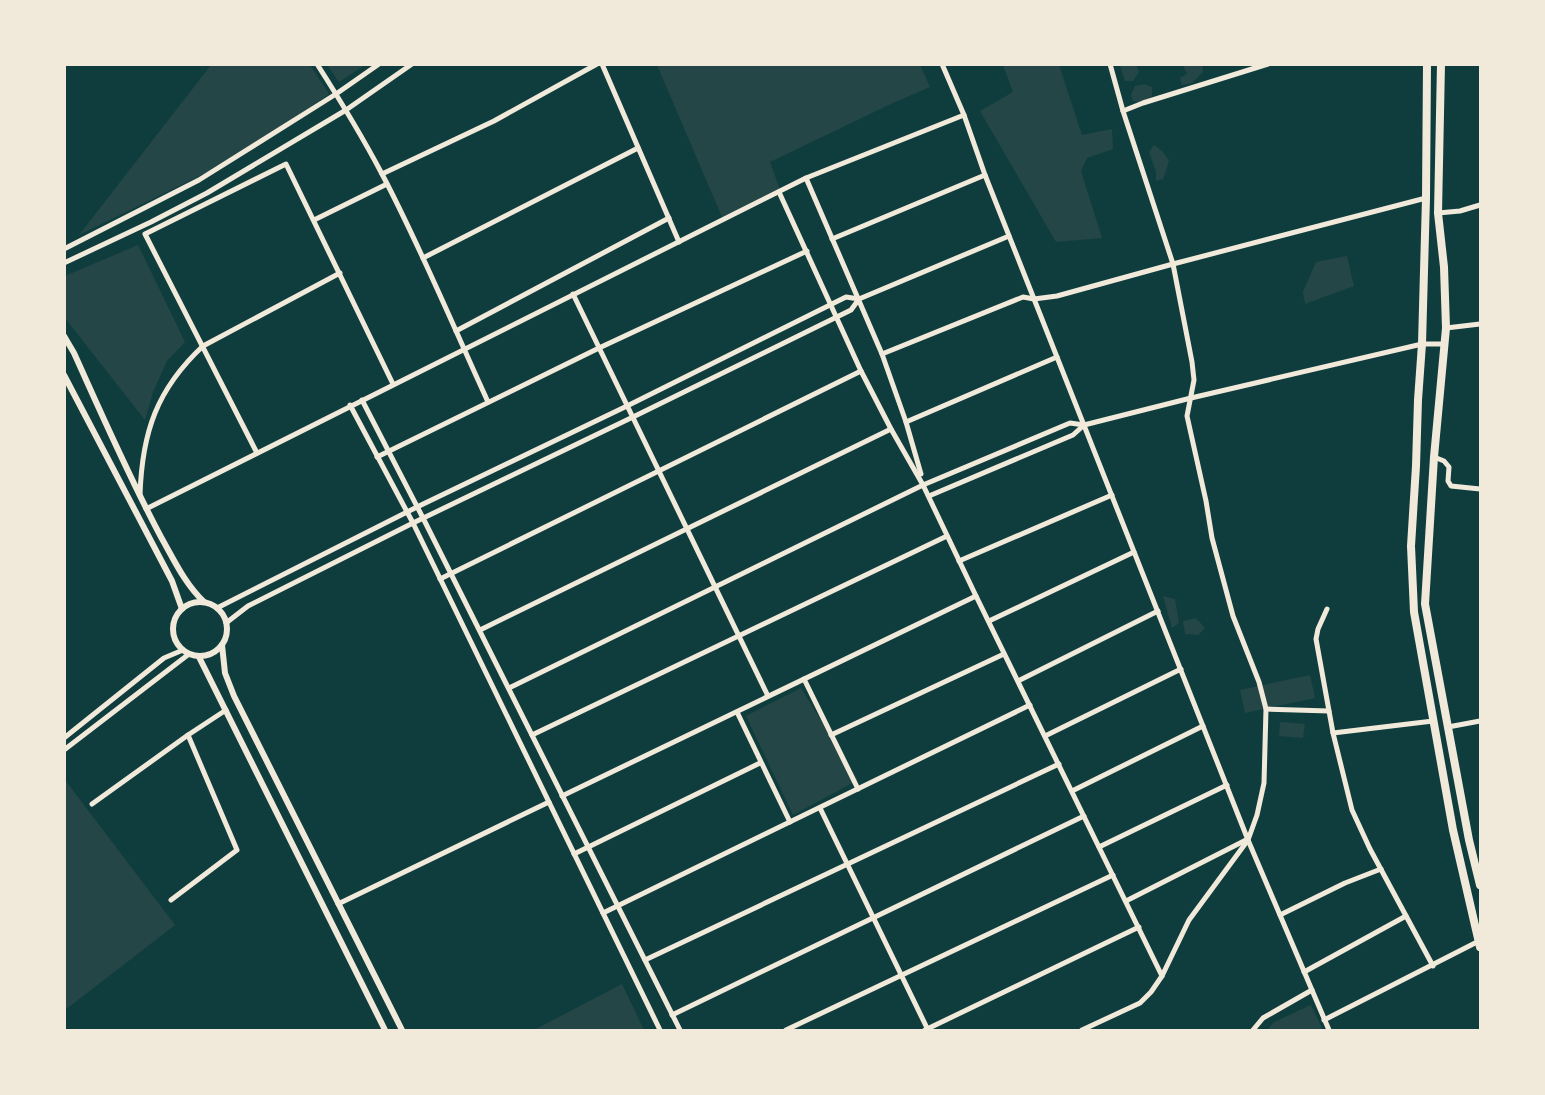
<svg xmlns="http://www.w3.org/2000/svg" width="1545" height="1095" viewBox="0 0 1545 1095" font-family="'Titillium Web',sans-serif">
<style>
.green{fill:#244646}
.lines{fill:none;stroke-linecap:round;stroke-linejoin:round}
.minor{stroke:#f1e9da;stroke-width:5}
.tertiary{stroke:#f1e9da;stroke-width:6}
.primary{stroke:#f1e9da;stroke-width:8}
</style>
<rect width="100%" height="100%" fill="#0f3d3e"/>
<!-- green -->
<g class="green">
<polygon points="211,65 310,65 329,94 253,146 222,165 79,235"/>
<polygon points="327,65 365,65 339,82"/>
<polygon points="657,65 920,65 930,87 895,102 770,162 780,190 722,217"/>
<polygon points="1003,65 1059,65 1082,135 1112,129 1113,149 1087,158 1081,171 1102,238 1056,242 980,111 1013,92"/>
<polygon points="1120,65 1136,65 1139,72 1133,81 1125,81"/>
<polygon points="1183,65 1202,65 1203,72 1192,83 1182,85 1180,78 1187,74"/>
<polygon points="1145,84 1152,87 1152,96 1143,103 1133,101 1131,95 1135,86"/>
<polygon points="1154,145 1162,151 1169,160 1166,171 1163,179 1156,181 1156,172 1149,152"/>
<polygon points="138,245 185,342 167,361 153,392 145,420 65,318 65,276"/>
<polygon points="1347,256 1354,286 1305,304 1303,292 1316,262"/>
<polygon points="1163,596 1175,599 1179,623 1172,628"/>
<polygon points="1196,618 1205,628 1198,635 1185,634 1183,621"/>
<polygon points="1310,675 1315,698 1245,713 1240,690"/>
<polygon points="801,688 858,780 793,815 746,716"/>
<polygon points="1280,722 1305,724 1303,738 1279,736"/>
<polygon points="65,780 175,925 65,1010"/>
<polygon points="622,984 644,1030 534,1030"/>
<polygon points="1311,1005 1323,1030 1267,1030 1274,1022"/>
</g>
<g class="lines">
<!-- minor -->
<g class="minor">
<path d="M 317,64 C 340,100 362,136 382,174 C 421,248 453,326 488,402"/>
<polyline points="602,64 679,242"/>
<polyline points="942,64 964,115 985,175 1248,840 1329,1030"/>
<polyline points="1123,111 1143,103 1268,64"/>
<polyline points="382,174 494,121 597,64"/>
<polyline points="806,178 882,354 906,422 921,474"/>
<polyline points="779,192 861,371 891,429 923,485 976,596 1162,976"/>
<polyline points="1438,213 1460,211 1480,205"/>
<polyline points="314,220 387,184"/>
<polyline points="832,239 985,175"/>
<polyline points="64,249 199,180 336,94 379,64"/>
<polyline points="423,258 638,148"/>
<polyline points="64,263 151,222 207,193 346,110 412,64"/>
<polyline points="573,294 768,696"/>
<polyline points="1446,328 1480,324"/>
<polyline points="456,331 669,218"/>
<polyline points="882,354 1023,297 1034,299 1057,296 1173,264 1426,198"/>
<polyline points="362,400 423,518 680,1030"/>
<polyline points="350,405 413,523 660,1030"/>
<polyline points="906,422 1057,357"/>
<polyline points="257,453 145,234 286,164 393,384"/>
<polyline points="377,457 599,348 807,251"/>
<polyline points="1434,457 1444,461 1449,467 1448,481 1451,486 1480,489"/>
<path d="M 140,495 C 142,432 157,389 203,346 L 340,273"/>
<polyline points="929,496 1073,435 1084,425"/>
<polyline points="146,509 806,178 964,115"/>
<polyline points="959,561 1112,495"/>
<polyline points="440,579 861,371"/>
<polyline points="217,608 417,507 627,406 846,297 859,299 1009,236"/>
<polyline points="1327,609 1318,629 1316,639 1333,733 1352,810 1370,849 1433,966"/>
<polyline points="989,621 1134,552"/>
<polyline points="226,623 248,606 413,523 633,417 851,310 859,299"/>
<polyline points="480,630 891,429"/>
<polyline points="804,679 858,789"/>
<polyline points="1018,681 1158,611"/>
<polyline points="509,688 923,485 1070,423 1084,425 1191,398 1422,344 1444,344"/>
<polyline points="1266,709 1329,711"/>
<polyline points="737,712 790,822"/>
<polyline points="1448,727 1480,721"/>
<polyline points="1333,733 1433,721"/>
<polyline points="532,735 947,536"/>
<polyline points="831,735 1004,654"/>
<polyline points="1045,736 1181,669"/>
<polyline points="64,738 164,658 183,650"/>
<polyline points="64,750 189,654"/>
<polyline points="1072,791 1203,726"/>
<polyline points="562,796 976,596"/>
<polyline points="92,804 188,735 226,710"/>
<polyline points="820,808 928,1030"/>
<polyline points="1099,847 1227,785"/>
<polyline points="574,854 760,763"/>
<polyline points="171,900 237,850 188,735"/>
<polyline points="1126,901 1246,840"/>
<polyline points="338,904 549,802"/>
<polyline points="603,913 1030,705"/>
<polyline points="1280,915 1345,883 1381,869"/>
<polyline points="645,960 1059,764"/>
<polyline points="1304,972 1406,916"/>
<polyline points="672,1015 1084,816"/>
<polyline points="1324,1020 1479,941"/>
<polyline points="786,1030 1113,875"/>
<polyline points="925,1030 1139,927"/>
<polyline points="1082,1030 1140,1003 1151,992 1162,976 1189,920 1248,840 1257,815 1264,783 1266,709 1259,682 1233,616 1212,538 1206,501 1187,416 1194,380 1192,362 1173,264 1123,111 1110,64"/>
<polyline points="1253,1030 1263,1018 1312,990"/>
</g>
<!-- tertiary -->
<g class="tertiary">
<path d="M 64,336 L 74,353 C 102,415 129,477 161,537 C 174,560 185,584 204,602"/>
<polyline points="64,375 172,581 182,609"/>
<circle cx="200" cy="629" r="27"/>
<polyline points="222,645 225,673 234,696 402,1030"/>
<polyline points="199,657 385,1030"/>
</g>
<!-- primary -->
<g class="primary">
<polyline points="1427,64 1426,198 1422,344 1418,400 1416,466 1411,546 1414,612 1453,830 1480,947"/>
<polyline points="1441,64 1438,213 1444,267 1446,328 1434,457 1425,604 1469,840 1480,885"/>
</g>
</g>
<!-- border -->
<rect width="1545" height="1095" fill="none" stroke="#f1e9da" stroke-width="132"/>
</svg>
